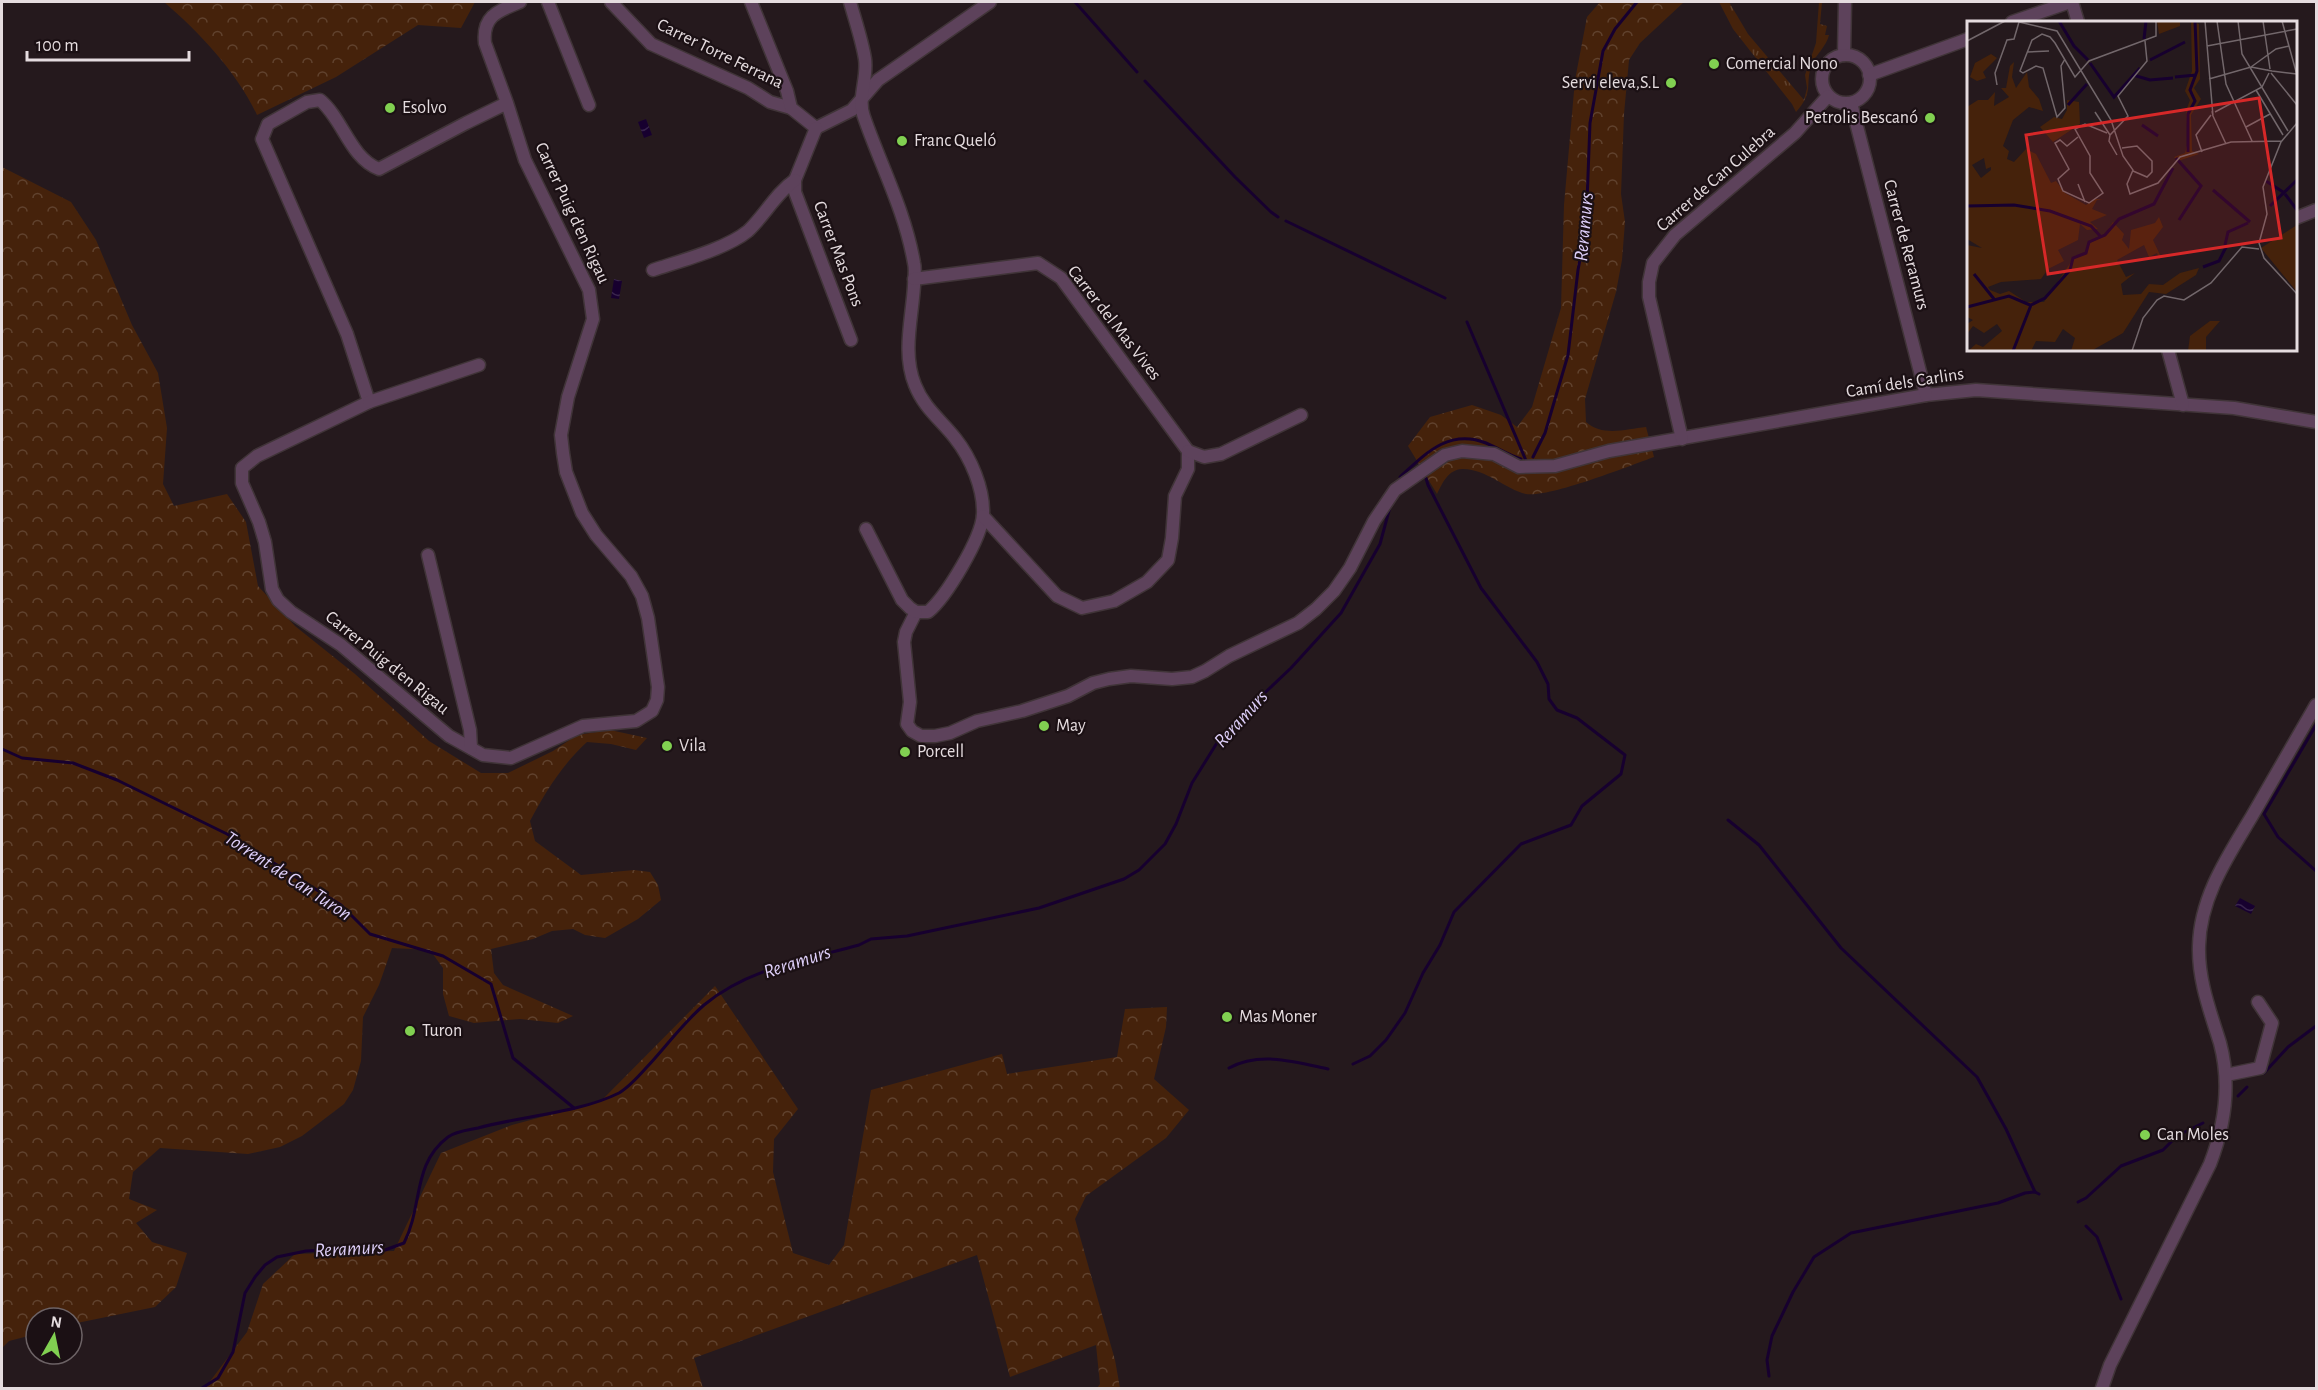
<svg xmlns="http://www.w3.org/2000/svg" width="2318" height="1390" viewBox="0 0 2318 1390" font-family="'Alegreya Sans',sans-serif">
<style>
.grass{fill:url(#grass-tufts)}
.forest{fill:url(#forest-crowns)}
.water{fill:url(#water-waves)}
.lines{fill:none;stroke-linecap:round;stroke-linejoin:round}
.stream{stroke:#17002f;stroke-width:3}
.minor-casing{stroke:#403438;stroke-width:15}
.minor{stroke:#5d425b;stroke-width:12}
.poi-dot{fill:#81d051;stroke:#1b1014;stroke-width:2}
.labels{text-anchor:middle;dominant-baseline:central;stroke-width:4.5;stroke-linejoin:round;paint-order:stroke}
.street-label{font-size:18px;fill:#e5dcdf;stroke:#1b1014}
.poi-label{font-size:18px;fill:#e5dcdf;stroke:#1b1014;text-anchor:start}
.water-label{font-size:20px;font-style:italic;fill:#ddcef8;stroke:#1b1014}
.inset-river{fill:none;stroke:#17002f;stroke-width:3}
.inset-road{fill:none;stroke:#72676b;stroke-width:1.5}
.view{fill:#d62828;fill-opacity:0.15;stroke:#d62828;stroke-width:3}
.inset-edge{fill:none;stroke:#e5dcdf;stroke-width:3}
</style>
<defs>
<pattern id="grass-tufts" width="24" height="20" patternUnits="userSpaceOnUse" patternTransform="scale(1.5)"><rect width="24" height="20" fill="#45220b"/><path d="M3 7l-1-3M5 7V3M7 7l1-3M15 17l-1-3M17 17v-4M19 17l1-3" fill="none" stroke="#60422e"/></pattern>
<pattern id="forest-crowns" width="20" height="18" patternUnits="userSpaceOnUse" patternTransform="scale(1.5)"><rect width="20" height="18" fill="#45220b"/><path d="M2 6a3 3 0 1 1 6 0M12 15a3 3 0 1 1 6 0" fill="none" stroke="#60422e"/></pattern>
<pattern id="water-waves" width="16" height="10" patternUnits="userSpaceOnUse" patternTransform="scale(1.5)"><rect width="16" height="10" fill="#17002f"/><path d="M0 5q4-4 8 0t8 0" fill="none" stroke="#39254d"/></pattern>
</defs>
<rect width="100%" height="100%" fill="#25191d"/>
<!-- grass -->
<path class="grass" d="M 1719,2 L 1729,2 L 1748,34 L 1804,100 L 1807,88 L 1805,75 L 1816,43 L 1819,2 L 1822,2 L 1820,24 L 1827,26 L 1825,35 L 1829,35 C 1826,47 1817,53 1812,64 C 1804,85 1815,91 1796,112 L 1792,104 L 1733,29 Z"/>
<!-- forest -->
<g class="forest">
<path d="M 164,2 L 475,2 L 461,28 L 418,25 L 336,77 L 257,115 C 237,72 199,32 164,2 Z"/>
<path d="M 1600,2 L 1684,2 L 1640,43 L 1629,60 L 1624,114 L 1621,194 L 1625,222 L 1622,260 L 1616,292 L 1585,399 L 1586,422 C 1602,437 1627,429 1646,427 L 1654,457 C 1629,466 1549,498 1526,494 C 1505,489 1485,468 1462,469 C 1448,470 1443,482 1437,494 L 1408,446 L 1430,417 L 1472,405 L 1501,415 L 1517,427 L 1532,407 L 1561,308 L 1564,205 L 1575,80 L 1587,17 Z"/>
<path d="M 2,167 L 71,202 L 96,240 L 132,325 L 158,373 L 167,428 L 163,484 L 174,506 L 227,494 L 246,522 L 258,586 L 295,626 L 355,674 L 429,741 L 481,773 L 508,773 L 553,751 L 577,735 L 610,730 L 647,738 L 636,750 L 611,744 L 587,742 C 562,765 546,791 530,821 L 535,841 L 581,875 L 634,870 L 650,872 L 658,885 L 661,900 L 638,919 L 605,938 L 585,935 L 573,929 L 552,931 L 533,939 L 491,949 L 494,973 L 503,985 L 573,1016 L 558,1023 L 520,1019 L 474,1023 L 449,1016 L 443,994 L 443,968 L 430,950 L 392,948 L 379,985 L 363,1017 L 361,1061 L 353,1090 L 344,1104 L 302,1136 L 280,1147 L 248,1154 L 160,1148 L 133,1172 L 129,1199 L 157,1210 L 136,1223 L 152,1242 L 187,1253 L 176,1287 L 155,1307 L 72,1324 L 72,1318 L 36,1318 L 36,1334 L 9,1341 L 2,1348 Z"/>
<polygon points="715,986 798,1109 774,1139 773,1172 793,1253 829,1265 844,1245 871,1090 1002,1054 1007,1074 1117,1057 1125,1009 1167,1007 1166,1027 1154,1079 1189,1110 1166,1138 1086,1196 1075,1219 1115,1360 1120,1388 1097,1388 1100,1384 1096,1345 1010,1377 977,1255 694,1358 703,1388 205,1388 247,1332 263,1284 295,1254 394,1251 441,1153 512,1125 601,1101"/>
</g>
<!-- water -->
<g class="water">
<polygon points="646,119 652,135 644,138 638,122"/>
<polygon points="614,279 622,281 619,299 611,298"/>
<polygon points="2240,898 2255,906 2251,914 2235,906"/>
</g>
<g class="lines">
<!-- stream -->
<g class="stream">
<polyline points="1075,2 1137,72"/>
<polyline points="1145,81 1235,177 1271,212 1278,217"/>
<polyline points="1286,221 1445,298"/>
<polyline points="1467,322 1527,463"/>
<polyline points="1533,457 1545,433 1568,355 1578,270 1586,228 1590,123 1603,51 1615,29 1637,2"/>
<path d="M 1400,477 C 1425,454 1449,428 1486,443 C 1498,448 1508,455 1521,459"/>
<polyline points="2316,725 2264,814 2278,837 2316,871"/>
<polyline points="2,749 22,758 73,763 117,780 227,834 341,905 370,934 443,956 491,984 513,1058 574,1108"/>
<polyline points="1728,820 1759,845 1841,948 1977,1077 2006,1129 2035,1192 2039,1194"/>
<polyline points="1353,1064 1370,1056 1386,1040 1405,1013 1423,973 1440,945 1454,912 1521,844 1571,825 1582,806 1621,774 1625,755 1577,718 1557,710 1549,699 1548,684 1537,662 1481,588 1428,485 1425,475"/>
<path d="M 1229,1068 C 1260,1051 1296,1062 1328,1069"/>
<polyline points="2264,1073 2288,1047 2316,1026"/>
<polyline points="2238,1096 2247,1087"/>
<polyline points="2078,1202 2086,1198 2121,1166 2163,1150 2177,1136 2203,1123"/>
<polyline points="2086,1226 2097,1237 2121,1299"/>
<polyline points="1769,1376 1767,1360 1772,1336 1793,1292 1814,1257 1851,1233 1998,1203 2025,1193 2035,1192"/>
<path d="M 202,1388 L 218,1378 L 233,1352 L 245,1293 L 255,1277 L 265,1265 L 277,1257 L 306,1251 L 359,1248 L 385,1250 L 404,1243 C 423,1206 412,1164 448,1137 C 456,1131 469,1130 478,1128 C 522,1116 579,1113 619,1093 C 629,1087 638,1077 646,1068 C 665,1048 682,1024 704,1005 C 749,968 805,960 859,945 L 871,939 L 907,936 L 1039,908 L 1124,879 L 1139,870 L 1165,844 L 1176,824 L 1192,783 L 1220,738 L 1234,722 L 1291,668 L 1341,613 L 1380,544 L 1390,507"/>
</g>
<!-- minor casing -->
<g class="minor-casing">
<g id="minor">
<polyline points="548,2 589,105"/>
<polyline points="611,2 651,44 748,88 770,102 791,108"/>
<polyline points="751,2 787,91 791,108 816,128 852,110 878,80 990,2"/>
<path d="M 850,2 C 855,20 862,40 865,59 C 868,78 857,99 864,117 C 881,166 905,211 914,263 C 916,270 914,278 914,286 C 912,319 902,353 915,385 C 924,408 941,420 955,438 C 971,458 984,489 983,514 C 982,538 946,597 928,612 L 916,612 L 906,632 L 904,642 L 910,702 L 907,724 L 912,731 L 921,736 L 935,736 L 950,733 L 977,721 L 1022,711 L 1068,696 L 1093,683 L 1109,679 L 1131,676 L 1172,679 L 1192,677 L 1205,671 L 1229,656 L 1298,623 L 1316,609 L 1334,591 L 1350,568 L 1374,521 L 1395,490 L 1445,455 L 1462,451 L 1494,454 L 1519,467 L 1555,466 L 1609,451 L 1926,395 L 1976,390 L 2234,408 L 2316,422"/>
<polyline points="2072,2 2078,22"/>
<polyline points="2012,22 2070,2"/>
<polyline points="1844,55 1845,2"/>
<circle cx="1846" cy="79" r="24"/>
<polyline points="1869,75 1968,39"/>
<path d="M 507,103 L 466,123 L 379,169 C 350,158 343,119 320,100 L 307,102 L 268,124 L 262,139 L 347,334 L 369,402 L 257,456 L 242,468 L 242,483 L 259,522 L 265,542 L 272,589 L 278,600 L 291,612 L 341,645 L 449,736 L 483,755 L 511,758 L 583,726 L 636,721 L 652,711 L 657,700 L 658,687 L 648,618 L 642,596 L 631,576 L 596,535 L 582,513 L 566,472 L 563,453 L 561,435 L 568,397 L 593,319 L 589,290 L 525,160 L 507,103 L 485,43 C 482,16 498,11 520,2"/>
<polyline points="1851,103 1926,395"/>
<polyline points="816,128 795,180 795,192 851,340"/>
<polyline points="2296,218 2316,210"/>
<path d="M 653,270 C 680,261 726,249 748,231 C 765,215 776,193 795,180"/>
<polyline points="914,279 1038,263 1061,278 1188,451 1188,469 1175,496 1172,538 1168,560 1147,582 1114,601 1082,608 1057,596 983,516"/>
<polyline points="2168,350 2183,405"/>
<polyline points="369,402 479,365"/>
<polyline points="1682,439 1649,297 1649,282 1653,263 1675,235 1795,133 1828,96"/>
<polyline points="1188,451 1204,457 1221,454 1301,415"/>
<polyline points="866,529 902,600 910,608 916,612"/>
<polyline points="428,555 470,730 471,748"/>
<polyline points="2226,1075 2260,1068 2272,1023 2258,1002"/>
<path d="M 2102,1388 L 2110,1365 L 2210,1164 C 2225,1125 2231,1084 2220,1043 C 2210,1011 2198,980 2199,946 C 2200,897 2228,856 2252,816 C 2273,779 2295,742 2316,705"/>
</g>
</g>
<!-- minor -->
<use href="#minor" class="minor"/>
</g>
<!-- markers -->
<g class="poi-dot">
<circle cx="1714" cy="64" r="6"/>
<circle cx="1671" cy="83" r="6"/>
<circle cx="390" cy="108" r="6"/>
<circle cx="1930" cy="118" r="6"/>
<circle cx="902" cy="141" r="6"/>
<circle cx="1044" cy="726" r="6"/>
<circle cx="667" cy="746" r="6"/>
<circle cx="905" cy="752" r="6"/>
<circle cx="1227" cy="1017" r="6"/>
<circle cx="410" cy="1031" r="6"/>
<circle cx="2145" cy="1135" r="6"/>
</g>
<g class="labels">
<!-- street labels -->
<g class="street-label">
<text transform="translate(720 54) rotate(26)">Carrer Torre Ferrana</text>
<text transform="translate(1716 179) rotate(-41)">Carrer de Can Culebra</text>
<text transform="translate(572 213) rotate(65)">Carrer Puig d'en Rigau</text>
<text transform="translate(1906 245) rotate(75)">Carrer de Reramurs</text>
<text transform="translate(838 254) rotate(69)">Carrer Mas Pons</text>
<text transform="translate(1114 323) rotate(52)">Carrer del Mas Vives</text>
<text transform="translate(1905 383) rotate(-9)">Camí dels Carlins</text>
<text transform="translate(387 663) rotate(39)">Carrer Puig d'en Rigau</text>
</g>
<!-- poi labels -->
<g class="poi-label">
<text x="1726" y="64">Comercial Nono</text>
<text x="1659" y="83" text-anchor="end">Servi eleva,S.L</text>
<text x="402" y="108">Esolvo</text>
<text x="1918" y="118" text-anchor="end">Petrolis Bescanó</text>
<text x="914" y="141">Franc Queló</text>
<text x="1056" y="726">May</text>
<text x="679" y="746">Vila</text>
<text x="917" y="752">Porcell</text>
<text x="1239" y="1017">Mas Moner</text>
<text x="422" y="1031">Turon</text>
<text x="2157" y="1135">Can Moles</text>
</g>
<!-- water labels -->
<g class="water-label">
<text transform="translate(1584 227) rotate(-85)">Reramurs</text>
<text transform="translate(1241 719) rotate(-48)">Reramurs</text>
<text transform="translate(288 876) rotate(33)">Torrent de Can Turon</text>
<text transform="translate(797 962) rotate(-18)">Reramurs</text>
<text transform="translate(349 1249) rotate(-3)">Reramurs</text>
</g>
</g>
<!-- overview -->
<g transform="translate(1967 21)">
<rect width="330" height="330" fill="#25191d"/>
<path d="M 224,0 L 232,3 L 233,58 L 227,67 L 234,78 L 224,94 L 225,130 L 232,133 L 211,140 L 207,136 L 218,132 L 221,120 L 219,90 L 223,79 L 218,70 L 225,50 ZM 24,33 L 30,37 L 16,51 L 19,57 L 10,60 L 3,56 L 8,42 ZM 47,41 L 45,56 L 49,67 L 60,51 L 62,66 L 72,78 L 76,90 L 62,86 L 46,99 L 36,125 L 42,130 L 40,138 L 47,141 L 59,128 L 69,133 L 84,162 L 89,160 L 98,172 L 119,184 L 128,178 L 136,178 L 130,179 L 125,188 L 140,194 L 123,201 L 131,208 L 120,209 L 113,203 L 111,219 L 91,229 L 97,240 L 81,248 L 74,258 L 34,261 L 21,266 L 23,269 L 33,273 L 42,270 L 59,281 L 77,281 L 108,235 L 118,233 L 121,223 L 137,215 L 146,201 L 157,213 L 155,219 L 162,228 L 164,209 L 188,202 L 192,196 L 196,206 L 186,219 L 194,236 L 192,238 L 190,232 L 182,236 L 177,224 L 150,239 L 159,256 L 168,252 L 154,263 L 156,274 L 174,273 L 182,263 L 196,264 L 213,252 L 232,247 L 229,254 L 199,273 L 182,271 L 156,312 L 124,330 L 104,330 L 108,317 L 96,308 L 88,321 L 69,320 L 64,330 L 1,330 L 9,323 L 16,326 L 35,310 L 30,303 L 17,312 L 6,305 L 0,313 L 0,303 L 6,299 L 0,296 L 0,224 L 15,227 L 0,218 L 0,86 L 11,79 L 21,79 L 28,71 L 27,85 L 42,76 L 34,67 L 39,67 L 43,45 ZM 17,137 L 19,148 L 24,146 L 24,149 L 14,157 L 5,144 ZM 100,79 L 112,81 L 113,103 L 86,121 L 73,106 L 87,96 L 95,98 L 100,89 ZM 243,300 L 253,300 L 239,316 L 239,330 L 221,330 L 223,315 Z" fill="#45220b" fill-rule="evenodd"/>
<path d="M 190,0 L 213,0 L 213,5 L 192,13 Z" fill="#45220b"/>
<path d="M 330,204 L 330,271 L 294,227 Z" fill="#45220b"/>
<path class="inset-river" d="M 92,0 L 107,25 L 121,39M 177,18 L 179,0M 183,39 L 218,21M 123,42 L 147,76 L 173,47M 166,54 L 183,59 L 206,57M 208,56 L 229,54M 101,84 L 120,63M 175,104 L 191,115M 221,131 L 221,93 L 228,80 L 223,69 L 230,50 L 228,0M 209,137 L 234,165 L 212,199M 299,160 L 316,171M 246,169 L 283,201M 318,173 L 330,189M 0,185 L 47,184 L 83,190 L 124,205 L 134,216M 303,185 L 330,159M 258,224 L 261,211 L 281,202M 236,246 L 252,240 L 259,226M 7,253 L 27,278M 0,286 L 42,275 L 63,284M 46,330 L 64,284 L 78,277 L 103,249 L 106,237 L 119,232 L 122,221 L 138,214 L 152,198 L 187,183 L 206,147"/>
<path class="inset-road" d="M 238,0 L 246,95 L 245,90M 250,0 L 259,63 L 285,120M 271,0 L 275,33 L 321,110M 296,0 L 303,48M 315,0 L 330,54M 0,20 L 38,0M 240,25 L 330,8M 60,31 L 82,30M 98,38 L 94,45 L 98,87 L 90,96 L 76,47 L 69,45 L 56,52 L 53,50 L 65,19 L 75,13 L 83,16 L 88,22 L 108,56 L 122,40 L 189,15 L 189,0M 284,46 L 309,28 L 322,25M 305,50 L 330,53M 304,52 L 330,84M 242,58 L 284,46 L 305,50 L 300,49M 30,64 L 28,52 L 40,19 L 47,18 L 52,1 L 90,10 L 144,99 L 156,135 L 166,149 L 160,163 L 163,173 L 191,162 L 213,136 L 264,121 L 315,120M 289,69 L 316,114M 128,91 L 143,114 L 161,95 L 151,75 L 180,40 L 178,20M 248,91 L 295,66 L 302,52M 246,95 L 259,123M 330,102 L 314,121 L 296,166 L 300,193 L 292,222 L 297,237 L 330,273M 279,106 L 303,93M 143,114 L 142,120 L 150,134M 111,116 L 100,125 L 93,119 L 88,122 L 102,148 L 91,158 L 96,170 L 122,182 L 136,172 L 123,152 L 123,135 L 108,108 L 118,103 L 140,112M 155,127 L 170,125 L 185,140 L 185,151 L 180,156 L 166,150M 235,131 L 229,114 L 244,94M 111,163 L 118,181M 165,330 L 176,297 L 190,279 L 197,275 L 217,279 L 244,262 L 275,226 L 292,228"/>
<path class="view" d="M 292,77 L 314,217 L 81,253 L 59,114 Z"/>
<rect width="330" height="330" class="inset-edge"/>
</g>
<!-- border -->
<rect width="2318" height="1390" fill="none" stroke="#e5dcdf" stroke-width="6"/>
<!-- north arrow -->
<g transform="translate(54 1336) rotate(9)"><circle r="28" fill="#1b1014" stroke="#6c6265" stroke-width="1.5"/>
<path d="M0-4.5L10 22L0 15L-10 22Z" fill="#81d051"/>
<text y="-9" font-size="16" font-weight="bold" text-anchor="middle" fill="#e5dcdf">N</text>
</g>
<!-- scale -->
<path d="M27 51v9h162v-9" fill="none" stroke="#e5dcdf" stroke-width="3"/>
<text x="36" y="51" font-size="18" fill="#e5dcdf" stroke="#1b1014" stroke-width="4.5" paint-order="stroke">100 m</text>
</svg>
